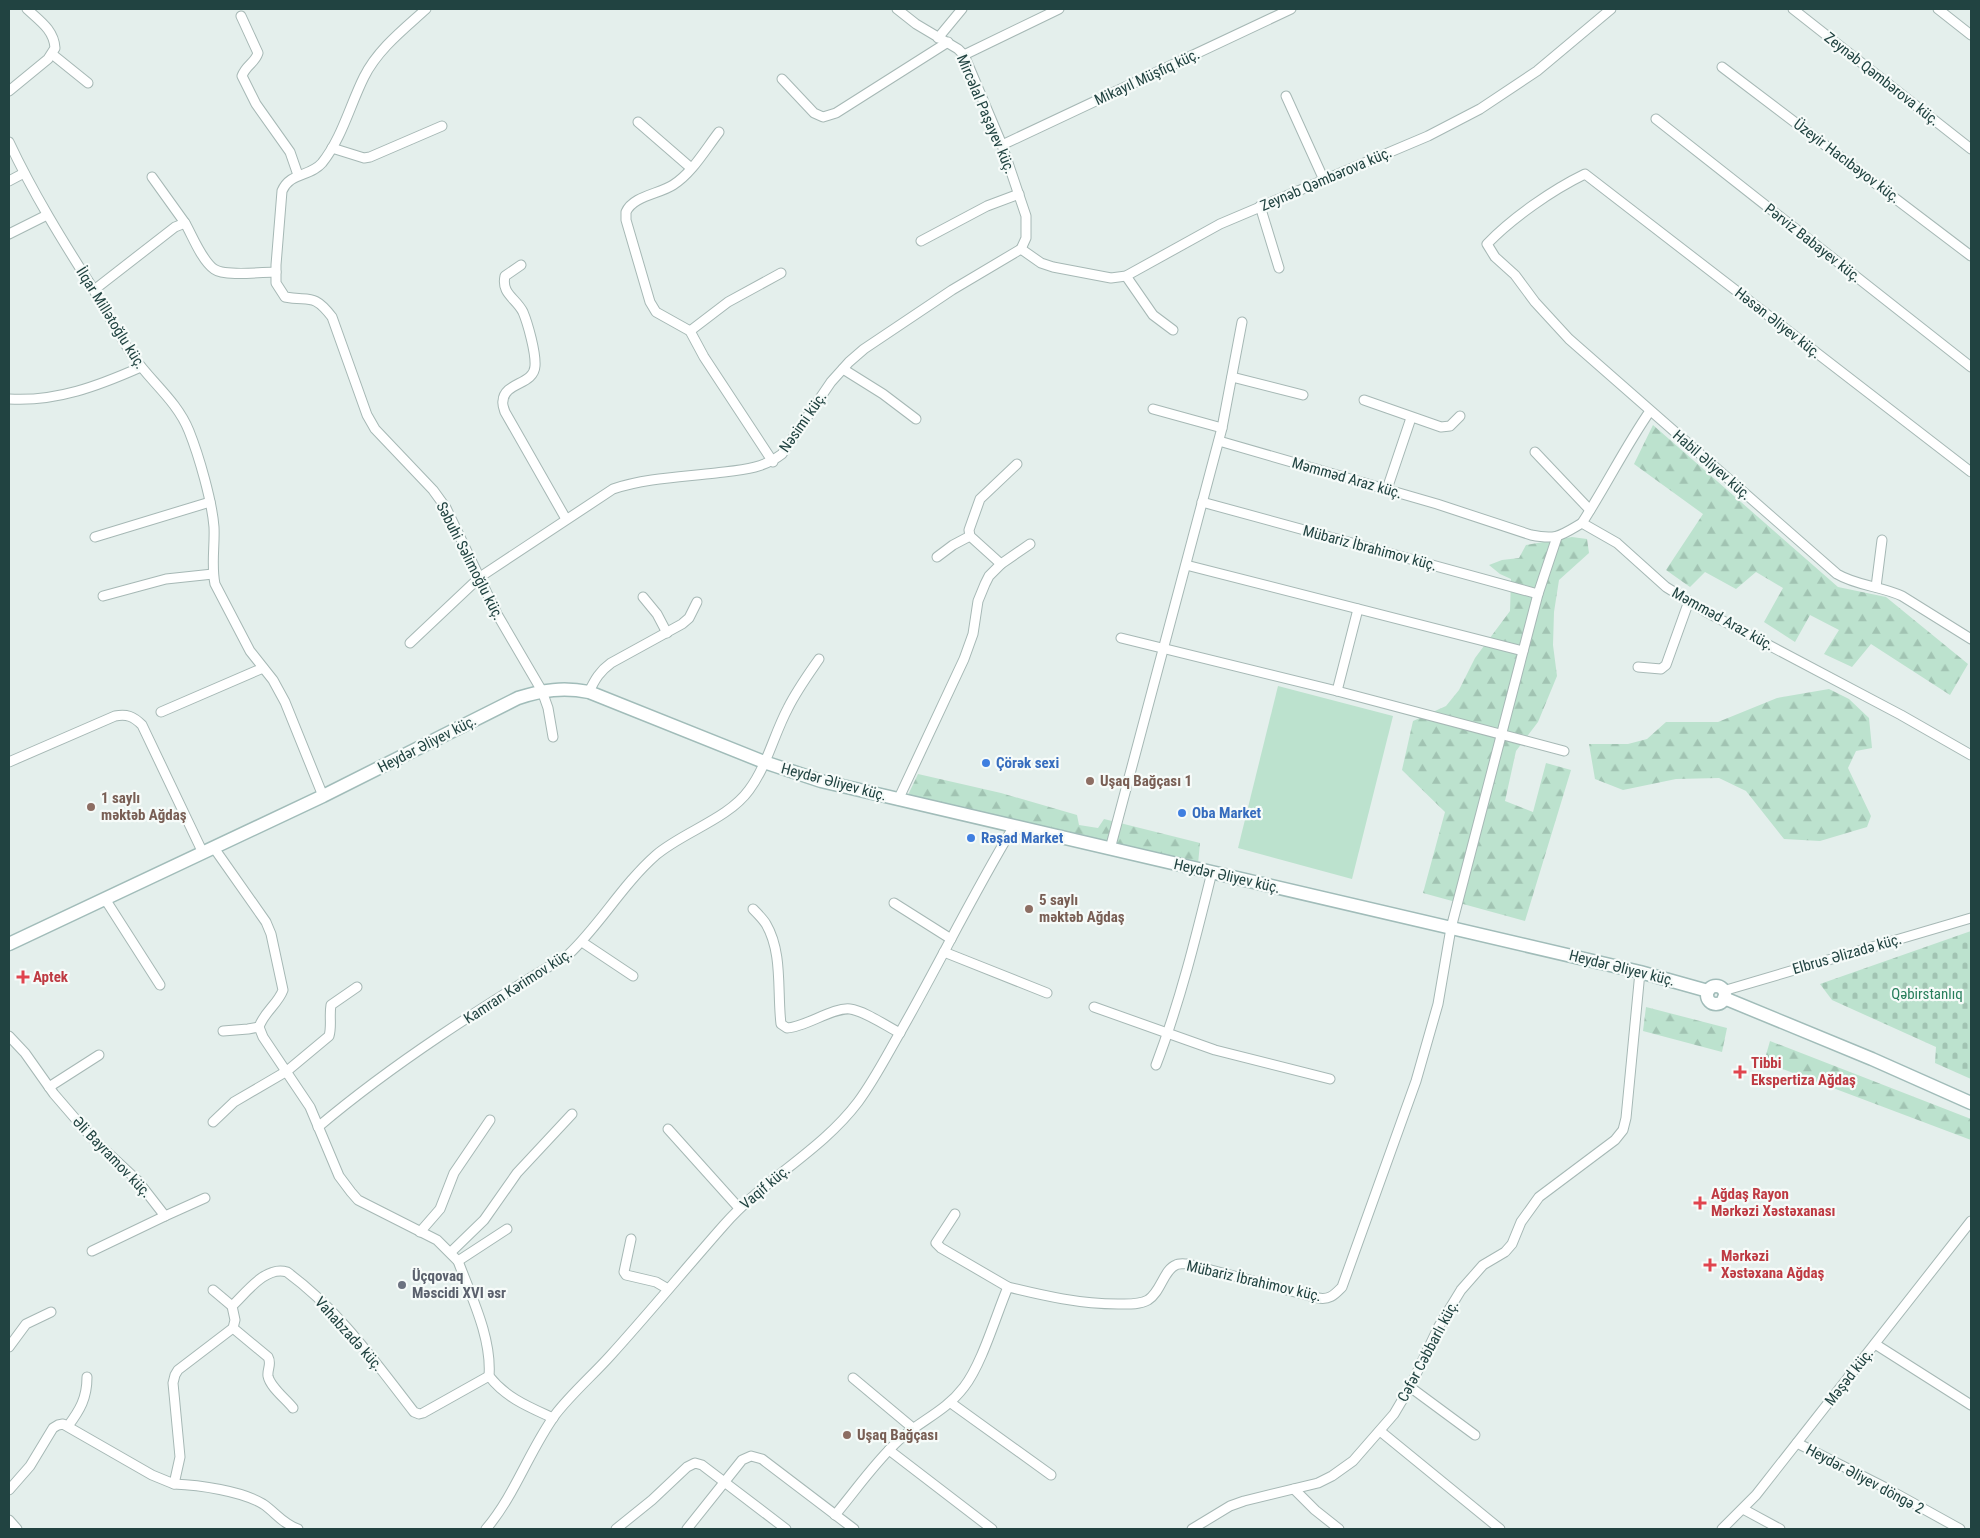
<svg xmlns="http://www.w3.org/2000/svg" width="1980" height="1538" viewBox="0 0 1980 1538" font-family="'Roboto Condensed',sans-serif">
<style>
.forest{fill:url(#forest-firs)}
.cemetery{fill:url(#cemetery-stones)}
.green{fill:#bce2ce}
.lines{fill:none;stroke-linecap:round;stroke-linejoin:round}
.street-casing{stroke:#a6b8b5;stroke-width:11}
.secondary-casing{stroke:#a1bcb9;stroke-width:15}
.street{stroke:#fff;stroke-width:9}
.secondary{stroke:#fff;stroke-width:12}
.shop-dot{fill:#3f7fe0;stroke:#f6fbf9;stroke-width:2}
.education-dot{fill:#8d6e63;stroke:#f6fbf9;stroke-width:2}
.health-dot{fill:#e0444e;stroke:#f6fbf9;stroke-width:2}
.worship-dot{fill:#6b7280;stroke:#f6fbf9;stroke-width:2}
.labels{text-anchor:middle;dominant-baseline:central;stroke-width:4.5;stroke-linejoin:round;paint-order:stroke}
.street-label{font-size:15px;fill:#214341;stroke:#f6fbf9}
.shop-label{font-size:15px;font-weight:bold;fill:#366cbe;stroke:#f6fbf9;text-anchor:start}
.education-label{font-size:15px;font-weight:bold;fill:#785e54;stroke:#f6fbf9;text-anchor:start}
.health-label{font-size:15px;font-weight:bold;fill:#be3a42;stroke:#f6fbf9;text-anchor:start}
.park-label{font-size:15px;fill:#277e5b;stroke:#f6fbf9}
.worship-label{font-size:15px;font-weight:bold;fill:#5b616d;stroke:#f6fbf9;text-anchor:start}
</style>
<defs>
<pattern id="forest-firs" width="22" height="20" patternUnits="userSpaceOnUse" patternTransform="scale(1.25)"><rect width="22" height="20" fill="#bce2ce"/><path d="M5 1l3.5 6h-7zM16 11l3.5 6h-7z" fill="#a1c3b2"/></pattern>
<pattern id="cemetery-stones" width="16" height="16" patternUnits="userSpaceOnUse" patternTransform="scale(1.25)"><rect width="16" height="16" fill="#bce2ce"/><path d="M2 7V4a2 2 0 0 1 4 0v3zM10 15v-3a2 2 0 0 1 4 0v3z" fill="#a1c3b2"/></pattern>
</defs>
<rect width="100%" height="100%" fill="#e4efec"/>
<!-- forest -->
<g class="forest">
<polygon points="1653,425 1838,587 1886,597 1968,664 1950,695 1871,644 1852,667 1824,654 1839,630 1810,615 1795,642 1764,622 1783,588 1756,572 1736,589 1705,572 1690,587 1666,570 1703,514 1634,464"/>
<polygon points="1572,537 1587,539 1589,553 1559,580 1554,612 1553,645 1557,676 1538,722 1516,751 1505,801 1533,812 1546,763 1571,770 1525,921 1423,893 1445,812 1402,770 1413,721 1446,706 1459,690 1475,658 1510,611 1511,579 1500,574 1489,565 1502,560 1519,558 1526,545"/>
<polygon points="1829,689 1849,699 1869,718 1872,748 1856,751 1848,768 1871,816 1867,827 1820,841 1784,839 1746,791 1719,778 1676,779 1623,790 1595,779 1589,744 1628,744 1647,739 1666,722 1718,722 1777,698"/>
<polygon points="918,774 1001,793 1077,815 1079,825 1098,828 1104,819 1200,843 1198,864 908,795"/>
<polygon points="1646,1007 1727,1028 1722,1052 1643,1031"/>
<polygon points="1770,1041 1971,1119 1971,1140 1764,1062"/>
</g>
<!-- cemetery -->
<polygon class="cemetery" points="1971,931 1971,1079 1935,1063 1936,1047 1832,1000 1820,984"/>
<!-- green -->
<polygon class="green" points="1278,686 1393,716 1352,879 1238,848"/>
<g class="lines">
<!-- street casing -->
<g class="street-casing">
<g id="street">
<path d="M 426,9 C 404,29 378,49 364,77 C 350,105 342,138 322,163 C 310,177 290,172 282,191 L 276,265 L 276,283 L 285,297 C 309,302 313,292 332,317 L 367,415 L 375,429 L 433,490 L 446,508 L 497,614 L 542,691 L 548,708 L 553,737"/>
<polyline points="897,9 916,24 958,49 964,55 1002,145 1026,216 1026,238 1021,249"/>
<polyline points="1793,9 1971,149"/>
<polyline points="1938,9 1971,35"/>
<path d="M 241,16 L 258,53 C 255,63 246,65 242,76 L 256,104 L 290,152 L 298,175"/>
<polyline points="938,38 962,9"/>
<polyline points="52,54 88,83"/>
<polyline points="964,55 1059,9"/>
<polyline points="1722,67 1971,256"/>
<polyline points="782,79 814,113 823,117 836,113 948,42"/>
<path d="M 9,91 L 48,59 L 55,48 C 54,30 40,21 27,9"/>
<polyline points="1286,96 1324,180"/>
<polyline points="1656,119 1971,367"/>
<polyline points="638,122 691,168"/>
<path d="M 719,132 C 705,150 692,173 673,185 C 659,194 633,196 626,212 L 626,220 L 650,302 L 656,312 L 690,331 L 704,357 L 773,462"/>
<path d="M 9,142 C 33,193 62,240 92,287 C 106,310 118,334 133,356 C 151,382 177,401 189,431 C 199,456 212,501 214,527 C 215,546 211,565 215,584 L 250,651 L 273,680 L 285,702 L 323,796"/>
<polyline points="1002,145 1291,9"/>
<polyline points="332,148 364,158 370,157 442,126"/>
<polyline points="152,177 185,223"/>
<polyline points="9,181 24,173"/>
<polyline points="1260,206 1279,268"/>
<polyline points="9,234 47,215"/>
<polyline points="921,241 987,206 1019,194"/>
<polyline points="1021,249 1041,263 1053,267 1111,278 1126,276 1220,224 1428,136 1480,109 1537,71 1611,9"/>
<path d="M 521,265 L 505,276 C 501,294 516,298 523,312 C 528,324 536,353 535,366 C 534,385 504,382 503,401 C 502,404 504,409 505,412 L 566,519"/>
<polyline points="1126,276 1153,315 1173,330"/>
<path d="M 94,290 L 175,227 L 185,223 C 192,235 202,261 214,269 C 225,277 262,272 276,272"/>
<polyline points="690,331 728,302 781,273"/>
<polyline points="843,369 883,394 916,419"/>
<polyline points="1232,377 1303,395"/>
<path d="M 9,399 C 56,402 98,386 141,367"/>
<polyline points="1364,400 1441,427 1450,426 1460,416"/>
<polyline points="1153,409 1222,428"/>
<path d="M 1219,441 L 1437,504 L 1531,535 C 1557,540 1560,536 1582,523 L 1617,543 L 1666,587 L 1708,613 L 1901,715 L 1971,755"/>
<polyline points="1535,452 1590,510"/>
<path d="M 1971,472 L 1585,174 C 1552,190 1512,218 1487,244 L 1495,257 L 1515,275 L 1535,302 L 1569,339 L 1837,574 C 1857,586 1881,586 1902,596 L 1971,639"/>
<polyline points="1387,489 1411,418"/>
<polyline points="1202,502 1538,594"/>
<path d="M 1582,523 C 1606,486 1625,447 1650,411"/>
<polyline points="95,537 210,502"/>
<polyline points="937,557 953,545 970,536"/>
<polyline points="1001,564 970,536 969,530 980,499 1017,464"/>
<polyline points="1186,565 1523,651"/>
<polyline points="1876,587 1882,540"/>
<polyline points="103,596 166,579 213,574"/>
<polyline points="643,597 657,614 667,633"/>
<polyline points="1121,638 1337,691 1564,751"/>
<path d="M 410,643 L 480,577 L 613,489 C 646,478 682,477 716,473 C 740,470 763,469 782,454 L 831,382 L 849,362 L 864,349 L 952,290 L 1021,249"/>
<polyline points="1638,667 1661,669 1666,665 1689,601"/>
<polyline points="1337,691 1358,609"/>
<path d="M 589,692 C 595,679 600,671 611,663 L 682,624 L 689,618 L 697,602"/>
<polyline points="161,712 263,668"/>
<path d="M 9,762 L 115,716 C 127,714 133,716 142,725 L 203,853"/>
<polyline points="898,800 964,659 973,634 978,601 985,584 989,576 1001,564 1030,544"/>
<path d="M 214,848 L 266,922 L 271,934 L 283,990 C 278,1004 264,1012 259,1027 L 263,1037 L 310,1107 L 339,1176 L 351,1192 L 358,1200 L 437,1240 L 458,1261 C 471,1296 492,1338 489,1376 C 506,1398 529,1407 553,1418"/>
<polyline points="1110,849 1222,428 1242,322"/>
<polyline points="105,899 160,985"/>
<polyline points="894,903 951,939"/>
<path d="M 753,909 C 758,914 763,919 766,924 C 783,953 777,991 781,1024 L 787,1028 C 806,1027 833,1007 850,1009 C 865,1011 886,1026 900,1033"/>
<polyline points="582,942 633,976"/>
<polyline points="944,952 1047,993"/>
<polyline points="1723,991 1971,918"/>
<polyline points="1094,1007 1215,1050 1330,1079"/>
<polyline points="223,1031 248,1029 259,1027"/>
<polyline points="9,1036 25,1053 54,1094 92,1138 137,1180 165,1216 92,1251"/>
<path d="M 1156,1065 C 1180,1002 1196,937 1212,872"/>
<polyline points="49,1087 99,1055"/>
<path d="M 213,1122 L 234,1102 L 287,1071 L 329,1036 C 332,1026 329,1016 331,1005 L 357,987"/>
<path d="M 318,1127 C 395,1062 482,1007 568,955 C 600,925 622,885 656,855 C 683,832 728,819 749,790 C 767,766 774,734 788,708 C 797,690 808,675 819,659"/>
<polyline points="668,1129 739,1208"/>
<polyline points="955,1214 936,1243 941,1248 1008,1287"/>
<polyline points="165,1216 205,1198"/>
<polyline points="420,1232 440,1209 454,1173 490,1120"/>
<polyline points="631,1239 624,1272 626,1275 656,1282 668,1289"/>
<polyline points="451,1252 484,1220 517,1173 572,1114"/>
<polyline points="458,1261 507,1229"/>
<polyline points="213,1290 232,1306"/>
<path d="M 233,1328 L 268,1357 C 272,1364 267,1369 268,1376 C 270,1387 286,1399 293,1408"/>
<polyline points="1875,1344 1971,1405"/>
<polyline points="9,1347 26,1324 51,1312"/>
<polyline points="853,1378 914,1429"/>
<polyline points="1410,1387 1475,1435"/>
<polyline points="951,1403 1051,1475"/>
<path d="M 68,1426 C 80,1410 87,1398 87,1377"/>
<polyline points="1380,1431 1500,1529"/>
<polyline points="1797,1443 1884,1487 1960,1529"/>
<polyline points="889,1450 992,1529"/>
<path d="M 174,1484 C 199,1485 242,1491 263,1504 C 275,1512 283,1524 298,1529"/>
<polyline points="1294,1489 1315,1510 1339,1529"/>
<path d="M 9,1490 L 30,1466 L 53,1428 L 58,1425 L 63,1424 L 152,1475 L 174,1484 L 180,1457 L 173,1383 L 175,1375 L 178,1370 L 233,1328 L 235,1320 L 232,1306 C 246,1293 266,1265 287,1272 C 339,1310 375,1362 414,1412 L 419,1414 L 423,1413 L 489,1376"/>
<polyline points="1743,1509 1780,1529"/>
<path d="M 835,1515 C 856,1490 875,1462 899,1440 C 921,1420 945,1412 964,1387 C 982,1364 996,1315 1008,1287 C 1045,1296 1080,1304 1118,1304 C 1127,1304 1139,1305 1148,1300 C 1161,1292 1164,1269 1176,1265 C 1179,1263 1184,1264 1188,1264 L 1318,1298 C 1330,1300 1334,1295 1342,1287 L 1416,1081 L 1438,1004 L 1451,928 L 1538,594 L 1557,537"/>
<polyline points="9,1520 17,1529"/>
<path d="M 486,1529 C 515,1495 529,1451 555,1415 C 571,1394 592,1376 610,1356 C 649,1313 686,1268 724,1225 C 764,1179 821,1151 858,1102 C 875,1079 888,1053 902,1029 C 940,962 974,892 1014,826"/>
<polyline points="616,1529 652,1500 687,1467 695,1463 702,1465 786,1529"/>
<polyline points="687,1529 742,1460 751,1456 762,1459 854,1529"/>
<polyline points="1192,1529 1230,1506 1244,1501 1318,1483 1332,1476 1353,1461 1394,1414 1410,1387 1439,1326 1461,1290 1483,1265 1505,1252 1512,1244 1521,1222 1539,1197 1615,1140 1623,1130 1626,1118 1640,972"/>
<polyline points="1722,1529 1756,1495 1971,1221"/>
</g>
</g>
<!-- secondary casing -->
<g class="secondary-casing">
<g id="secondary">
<path d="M 9,944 L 323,796 L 518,698 C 543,690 563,687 589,692 L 764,762 L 821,781 L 1640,972 L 1708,991"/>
<circle cx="1716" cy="995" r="9"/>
<polyline points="1724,998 1872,1059 1971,1103"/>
</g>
</g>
<!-- street -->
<use href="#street" class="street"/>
<!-- secondary -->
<use href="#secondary" class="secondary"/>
</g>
<!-- markers -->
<g class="shop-dot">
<circle cx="986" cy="763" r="5"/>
<circle cx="1182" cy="813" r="5"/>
<circle cx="971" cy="838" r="5"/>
</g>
<g class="education-dot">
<circle cx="1090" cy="781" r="5"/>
<circle cx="91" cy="807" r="5"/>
<circle cx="1029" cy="909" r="5"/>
<circle cx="847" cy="1435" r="5"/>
</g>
<g class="health-dot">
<path d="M20.5 969.5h5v5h5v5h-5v5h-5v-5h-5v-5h5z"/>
<path d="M1737.5 1064.5h5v5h5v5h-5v5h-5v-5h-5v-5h5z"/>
<path d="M1697.5 1195.5h5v5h5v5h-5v5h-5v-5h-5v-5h5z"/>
<path d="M1707.5 1257.5h5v5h5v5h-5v5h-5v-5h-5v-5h5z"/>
</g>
<circle class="worship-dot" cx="402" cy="1285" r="5"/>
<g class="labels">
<!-- street labels -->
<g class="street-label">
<text transform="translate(1147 77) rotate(-25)">Mikayıl Müşfiq küç.</text>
<text transform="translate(1882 79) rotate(38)">Zeynəb Qəmbərova küç.</text>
<text transform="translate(986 114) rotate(67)">Mircəlal Paşayev küç.</text>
<text transform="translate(1847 161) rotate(37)">Üzeyir Hacıbəyov küç.</text>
<text transform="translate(1326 179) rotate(-23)">Zeynəb Qəmbərova küç.</text>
<text transform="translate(1813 243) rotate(38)">Pərviz Babayev küç.</text>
<text transform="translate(111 318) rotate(58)">İlqar Millətoğlu küç.</text>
<text transform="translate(1778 323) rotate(38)">Həsən Əliyev küç.</text>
<text transform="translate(803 422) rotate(-55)">Nəsimi küç.</text>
<text transform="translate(1712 465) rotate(41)">Habil Əliyev küç.</text>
<text transform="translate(1347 478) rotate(16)">Məmməd Araz küç.</text>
<text transform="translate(1370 548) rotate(15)">Mübariz İbrahimov küç.</text>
<text transform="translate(470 561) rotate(63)">Səbuhi Səlimoğlu küç.</text>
<text transform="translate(1723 619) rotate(29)">Məmməd Araz küç.</text>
<text transform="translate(427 744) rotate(-27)">Heydər Əliyev küç.</text>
<text transform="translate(834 782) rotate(15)">Heydər Əliyev küç.</text>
<text transform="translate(1227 876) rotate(13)">Heydər Əliyev küç.</text>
<text transform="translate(1847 954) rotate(-16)">Elbrus Əlizadə küç.</text>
<text transform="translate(1622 968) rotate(14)">Heydər Əliyev küç.</text>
<text transform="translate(518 986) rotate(-33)">Kamran Kərimov küç.</text>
<text transform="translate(112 1157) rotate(46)">Əli Bayramov küç.</text>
<text transform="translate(765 1187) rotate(-40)">Vaqif küç.</text>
<text transform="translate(1254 1281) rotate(13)">Mübariz İbrahimov küç.</text>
<text transform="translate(349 1334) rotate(48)">Vahabzadə küç.</text>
<text transform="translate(1428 1351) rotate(-62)">Cəfər Cəbbarlı küç.</text>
<text transform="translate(1849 1377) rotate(-52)">Məşəd küç.</text>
<text transform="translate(1865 1479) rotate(28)">Heydər Əliyev döngə 2</text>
</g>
<!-- shop labels -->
<g class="shop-label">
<text x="996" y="763">Çörək sexi</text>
<text x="1192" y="813">Oba Market</text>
<text x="981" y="838">Rəşad Market</text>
</g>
<!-- education labels -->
<g class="education-label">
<text x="1100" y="781">Uşaq Bağçası 1</text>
<text x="101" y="798">1 saylı<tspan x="101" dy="17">məktəb Ağdaş</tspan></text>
<text x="1039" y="900">5 saylı<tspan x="1039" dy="17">məktəb Ağdaş</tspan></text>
<text x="857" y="1435">Uşaq Bağçası</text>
</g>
<!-- health labels -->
<g class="health-label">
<text x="33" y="977">Aptek</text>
<text x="1751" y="1063">Tibbi<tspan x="1751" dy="17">Ekspertiza Ağdaş</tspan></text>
<text x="1711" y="1194">Ağdaş Rayon<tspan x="1711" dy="17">Mərkəzi Xəstəxanası</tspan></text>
<text x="1721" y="1256">Mərkəzi<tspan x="1721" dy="17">Xəstəxana Ağdaş</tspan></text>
</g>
<!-- park labels -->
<g class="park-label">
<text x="1927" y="994">Qəbirstanlıq</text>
</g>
<!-- worship labels -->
<g class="worship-label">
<text x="412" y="1276">Üçqovaq<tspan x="412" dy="17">Məscidi XVI əsr</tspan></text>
</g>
</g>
<!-- border -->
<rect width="1980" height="1538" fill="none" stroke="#214341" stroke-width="20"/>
</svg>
